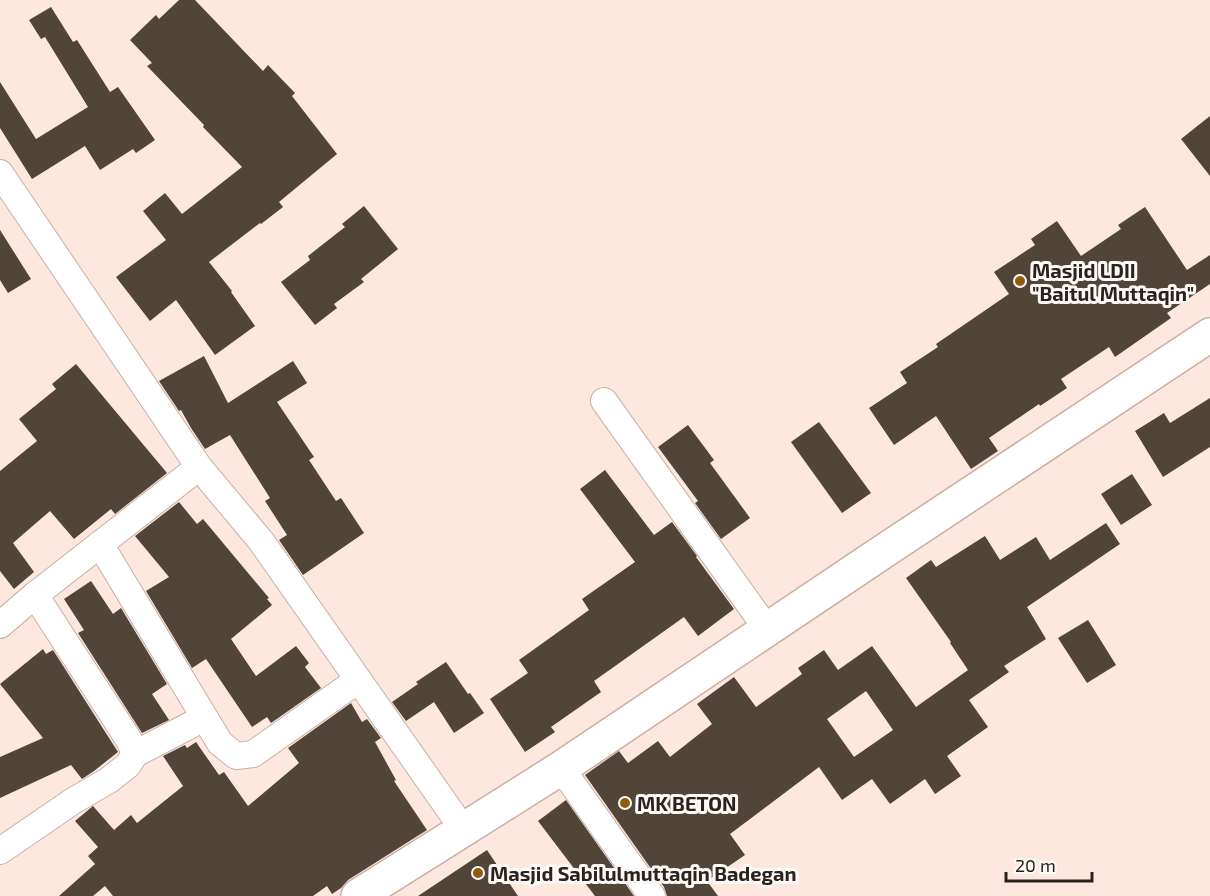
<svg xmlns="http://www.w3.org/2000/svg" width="1210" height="896" viewBox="0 0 1210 896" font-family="'Exo 2',sans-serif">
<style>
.building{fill:#514438;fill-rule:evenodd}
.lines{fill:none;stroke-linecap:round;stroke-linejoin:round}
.street-casing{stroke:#c5b1a8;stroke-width:28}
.secondary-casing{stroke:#c5b1a8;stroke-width:36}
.street{stroke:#fff;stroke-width:26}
.secondary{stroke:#fff;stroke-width:33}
.poi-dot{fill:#8f5c0a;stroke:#fdf9f7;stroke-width:2}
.labels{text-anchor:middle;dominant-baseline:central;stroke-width:6;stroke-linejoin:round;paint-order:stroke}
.poi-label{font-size:20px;font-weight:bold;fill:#2a221f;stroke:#fdf9f7;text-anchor:start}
</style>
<rect width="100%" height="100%" fill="#fde7de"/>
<!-- building -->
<g class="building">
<polygon points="179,0 195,0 263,71 268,65 295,93 292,96 337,154 279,202 283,207 261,224 260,223 209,262 232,291 231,292 255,326 215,355 176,300 150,321 116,277 166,240 143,211 165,193 182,214 242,167 203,127 204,125 147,66 152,63 130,40 156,15 159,19"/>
<polygon points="51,7 73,42 77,40 110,92 118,87 155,140 136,153 133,149 100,170 85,146 32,179 0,128 0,82 36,139 88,107 45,37 41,39 29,20"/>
<polygon points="1210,116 1210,176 1181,139"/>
<polygon points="364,206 398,249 361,279 364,282 334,304 337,308 315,325 281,282 310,260 308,256 345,227 342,224"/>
<polygon points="1145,207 1187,270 1210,255 1210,284 1167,313 1171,318 1115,357 1109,347 1061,379 1067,388 1040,406 1039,404 989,438 998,451 971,469 936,416 894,445 869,408 907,383 900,372 938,347 936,344 1009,294 994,272 1035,245 1031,239 1057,221 1081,256 1121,229 1118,225"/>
<polygon points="0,230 31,279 8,293 0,280"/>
<polygon points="204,356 228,403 293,361 307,383 277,402 314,457 309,460 336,501 341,498 364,533 303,575 279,540 287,535 265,501 270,498 230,435 205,449 191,428 181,410 179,411 159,381"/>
<polygon points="76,364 167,473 115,514 111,509 74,539 50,511 13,543 34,572 14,589 0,571 0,471 37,441 19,419 56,389 52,384"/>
<polygon points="1210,398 1210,447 1163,477 1135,431 1164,413 1170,423"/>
<polygon points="819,422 871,493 842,513 791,442"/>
<polygon points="688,425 714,460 710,463 750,518 721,539 695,503 698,501 658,447"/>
<polygon points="605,470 654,535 672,522 697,556 696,557 734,609 698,636 684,617 594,681 601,692 551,727 555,732 525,752 490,699 528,673 519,660 589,610 582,599 635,562 580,489"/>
<polygon points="1132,474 1152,505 1121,525 1101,494"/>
<polygon points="179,502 197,524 203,519 269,598 267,599 272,605 231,639 256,676 296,646 309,663 305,667 321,688 271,723 267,717 252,727 206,659 192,668 146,591 169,577 135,536"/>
<path d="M 1106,523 L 1120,544 L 1027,607 L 1046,639 L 1004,666 L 1009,672 L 969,700 L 988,727 L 947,756 L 961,776 L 935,794 L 925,779 L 890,804 L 872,779 L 842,800 L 819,767 L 730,834 L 745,855 L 707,881 L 718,896 L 667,896 L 664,887 L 585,775 L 619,751 L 628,763 L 658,741 L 670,757 L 712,724 L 697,704 L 734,677 L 756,707 L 802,674 L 798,668 L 824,650 L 838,670 L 872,646 L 916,707 L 968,670 L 950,643 L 951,642 L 906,578 L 931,560 L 936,567 L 985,536 L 1000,560 L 1036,537 L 1050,560 ZM 866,691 L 893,730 L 854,757 L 827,719 Z"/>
<polygon points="91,581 113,614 121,608 167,684 152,694 169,720 142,733 78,633 84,630 64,599"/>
<polygon points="1088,620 1116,665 1087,683 1058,638"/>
<polygon points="43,649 46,654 53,650 118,752 94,771 82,779 71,765 0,798 0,757 43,738 0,684"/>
<polygon points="446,662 468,694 470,693 484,713 454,733 434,702 406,721 392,702 418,684 416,682"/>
<polygon points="351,703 362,722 367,719 381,738 375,742 396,780 394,781 427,830 348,880 341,888 332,894 327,886 313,896 113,896 105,886 93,896 59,896 95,864 88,856 98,847 75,821 93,806 114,830 131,815 137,823 183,786 163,756 185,745 187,748 196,742 219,775 224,772 248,806 299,763 288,748"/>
<polygon points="566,800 634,896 595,896 538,821"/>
<polygon points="487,850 518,896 418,896"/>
</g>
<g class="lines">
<!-- street casing -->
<g class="street-casing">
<g id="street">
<polyline points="0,173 199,467 261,541 463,829"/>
<polyline points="604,401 767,629"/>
<polyline points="100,544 220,743 236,756 253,754 358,680"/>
<polyline points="0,625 35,595"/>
<polyline points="135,754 204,718"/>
<polyline points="561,768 652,896"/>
<polyline points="0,851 73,801 109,780 128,765 135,754 129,740 35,595 199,467"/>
</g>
</g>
<!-- secondary casing -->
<g class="secondary-casing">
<polyline id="secondary" points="358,896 561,768 884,551 1210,335"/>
</g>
<!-- street -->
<use href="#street" class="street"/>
<!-- secondary -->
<use href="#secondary" class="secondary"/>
</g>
<!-- markers -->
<g class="poi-dot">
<circle cx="1020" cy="281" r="6"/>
<circle cx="625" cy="803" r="6"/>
<circle cx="478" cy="873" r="6"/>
</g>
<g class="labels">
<!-- poi labels -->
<g class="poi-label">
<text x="1032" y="270">Masjid LDII<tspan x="1032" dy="23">"Baitul Muttaqin"</tspan></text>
<text x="637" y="803">MK BETON</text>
<text x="490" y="873">Masjid Sabilulmuttaqin Badegan</text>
</g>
</g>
<!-- scale -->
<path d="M1006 872v9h86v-9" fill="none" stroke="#2a221f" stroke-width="3"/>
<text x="1015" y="872" font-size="18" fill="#2a221f" stroke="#fdf9f7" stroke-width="4.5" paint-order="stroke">20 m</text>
</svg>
